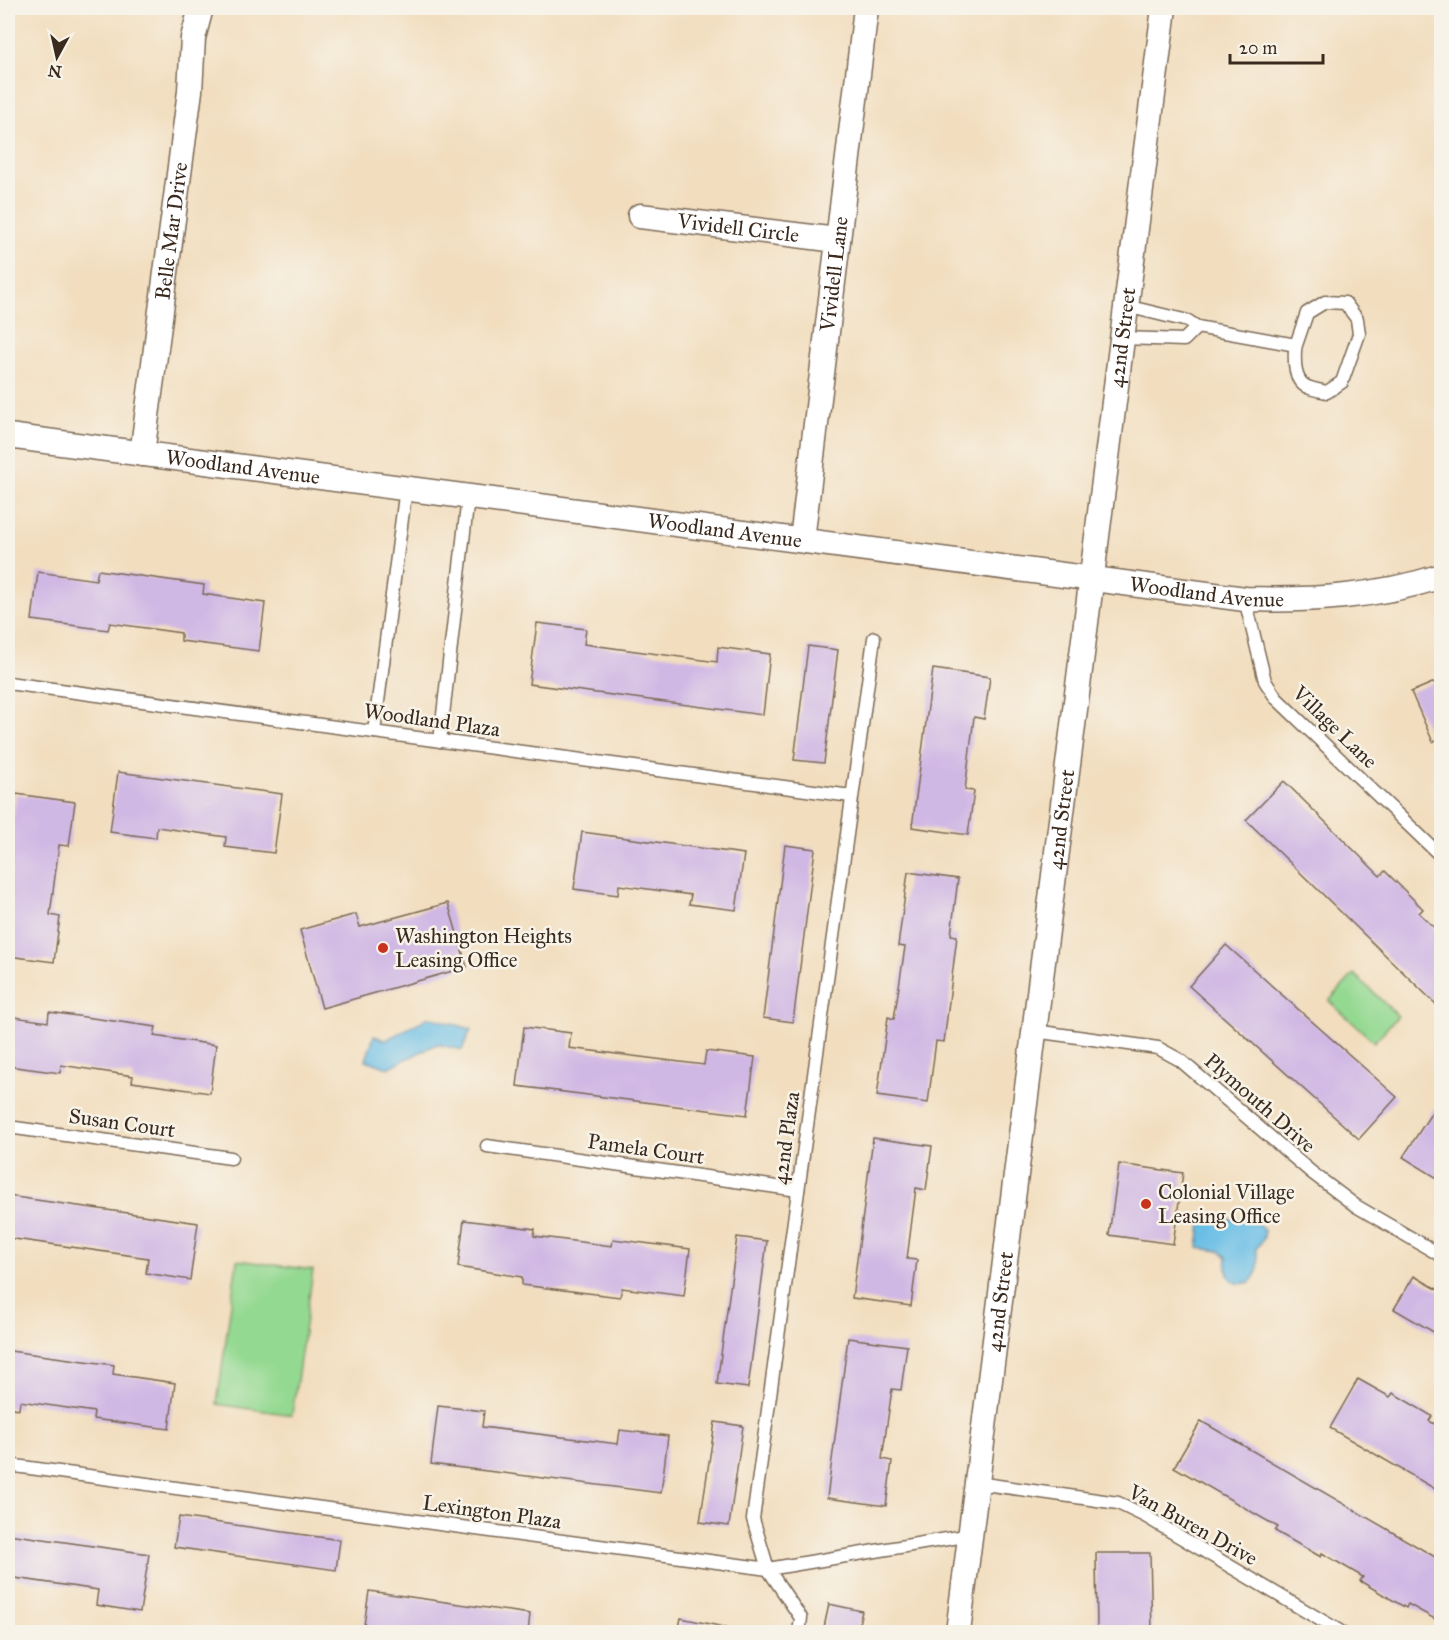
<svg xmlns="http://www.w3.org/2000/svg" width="1449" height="1640" viewBox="0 0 1449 1640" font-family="'IM FELL Great Primer',serif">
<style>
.green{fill:#94d992;stroke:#688258;stroke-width:1.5}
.water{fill:#69bee6;stroke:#527482;stroke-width:1.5}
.building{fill:#d0b8e4}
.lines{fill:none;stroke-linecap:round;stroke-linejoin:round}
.lane-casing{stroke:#7b6956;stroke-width:15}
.street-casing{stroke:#7b6956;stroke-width:27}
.lane{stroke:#fff;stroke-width:12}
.street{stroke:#fff;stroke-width:24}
.poi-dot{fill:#c8321e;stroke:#f7f3e8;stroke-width:2}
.labels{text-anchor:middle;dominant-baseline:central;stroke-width:5;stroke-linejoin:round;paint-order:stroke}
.street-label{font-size:21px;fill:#3b2a1e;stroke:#f7f3e8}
.poi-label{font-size:21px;fill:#3b2a1e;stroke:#f7f3e8;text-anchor:start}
</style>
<rect width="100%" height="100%" fill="#f7f3e8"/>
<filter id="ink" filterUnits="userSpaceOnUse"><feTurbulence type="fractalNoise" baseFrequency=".0167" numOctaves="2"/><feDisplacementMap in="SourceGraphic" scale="12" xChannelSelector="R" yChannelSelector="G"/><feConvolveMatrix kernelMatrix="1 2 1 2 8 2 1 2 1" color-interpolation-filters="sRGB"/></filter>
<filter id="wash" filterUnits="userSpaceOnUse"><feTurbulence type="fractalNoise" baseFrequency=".008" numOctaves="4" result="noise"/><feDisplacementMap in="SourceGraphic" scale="24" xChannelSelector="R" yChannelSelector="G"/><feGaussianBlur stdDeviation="1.35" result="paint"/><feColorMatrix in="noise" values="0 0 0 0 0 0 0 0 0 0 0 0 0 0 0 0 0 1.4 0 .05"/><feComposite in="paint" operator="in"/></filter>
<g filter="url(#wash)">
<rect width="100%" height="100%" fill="#f2debf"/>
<!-- green -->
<g class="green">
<polygon points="1354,974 1398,1016 1374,1042 1329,1001"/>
<polygon points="237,1260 313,1270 292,1415 217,1404"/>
</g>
<!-- water -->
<g class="water">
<polygon points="429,1017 471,1029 462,1050 437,1044 388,1068 366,1060 374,1036 386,1040"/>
<path d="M 1202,1216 L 1253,1221 L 1264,1230 L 1264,1238 L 1256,1249 C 1260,1263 1260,1271 1250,1282 C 1230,1288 1225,1275 1227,1257 L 1220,1251 L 1198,1248 Z"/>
</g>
<g id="blocks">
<!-- building -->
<g class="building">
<polygon points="98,570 204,585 203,594 265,603 259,651 181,641 181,633 110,623 108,630 32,620 38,572 96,580"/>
<polygon points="537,623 586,629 584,644 717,662 718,647 770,654 763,715 529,684"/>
<polygon points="808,646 838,650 824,763 794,760"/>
<polygon points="933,669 990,677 984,719 974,717 965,790 974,791 968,835 912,827"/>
<polygon points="1442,679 1442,738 1433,742 1411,692"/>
<polygon points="118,772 282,794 274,853 225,847 226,837 157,827 156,838 110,832"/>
<polygon points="1284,781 1380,876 1385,871 1423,909 1419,913 1442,935 1442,1010 1246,820"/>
<polygon points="16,794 75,802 69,846 59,845 50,915 60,917 54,962 8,956 8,861"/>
<polygon points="582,832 744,854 736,910 689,904 691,895 619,885 618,895 574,889"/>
<polygon points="785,845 815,849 793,1022 763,1018"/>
<polygon points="908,872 958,879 951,935 957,936 944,1042 936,1041 928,1103 877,1096 888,1017 894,1019 905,947 898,946"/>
<polygon points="448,903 467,967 322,1008 300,930 356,914 360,927"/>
<polygon points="1226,945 1397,1097 1359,1139 1189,986"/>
<polygon points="49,1012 156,1027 154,1036 216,1045 210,1093 132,1082 133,1076 61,1065 60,1073 8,1066 8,1016 48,1022"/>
<polygon points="524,1027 571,1033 569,1048 704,1065 706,1051 755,1057 747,1115 517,1086"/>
<polygon points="1434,1109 1442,1114 1442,1181 1403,1157"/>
<polygon points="873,1138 932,1146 926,1190 916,1188 907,1259 917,1260 911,1306 852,1298"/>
<polygon points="1119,1164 1183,1173 1173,1244 1109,1235"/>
<polygon points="8,1196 198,1223 190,1280 146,1273 148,1258 8,1238"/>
<polygon points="464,1220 535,1229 534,1236 612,1246 613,1239 690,1249 684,1296 622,1288 620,1297 522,1285 522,1277 458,1267"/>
<polygon points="737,1237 767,1241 748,1388 717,1384"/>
<polygon points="1414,1276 1442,1292 1442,1337 1394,1309"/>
<polygon points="848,1338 907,1346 901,1390 892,1389 882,1459 892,1461 886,1506 827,1498"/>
<polygon points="10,1351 114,1365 113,1374 175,1383 169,1429 93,1419 94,1412 20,1401 19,1409 8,1407 8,1360"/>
<polygon points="1358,1379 1390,1397 1393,1393 1432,1416 1429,1421 1442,1428 1442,1493 1330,1428"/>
<polygon points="438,1406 484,1411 482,1427 618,1444 620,1430 668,1436 661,1493 431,1464"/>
<polygon points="1201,1421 1442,1561 1442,1623 1408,1604 1406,1608 1360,1581 1363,1577 1322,1553 1321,1557 1275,1531 1278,1527 1174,1467"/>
<polygon points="715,1422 743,1426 729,1526 700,1522"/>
<polygon points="179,1517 340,1540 336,1570 174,1547"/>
<polygon points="8,1534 149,1554 140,1612 96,1605 98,1590 8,1577"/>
<polygon points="1096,1553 1150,1553 1152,1632 1097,1632"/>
<polygon points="369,1591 530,1614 528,1632 363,1632"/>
<polygon points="829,1604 862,1611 857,1632 823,1632"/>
<polygon points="681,1618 739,1630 739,1632 678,1632"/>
</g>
</g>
</g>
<g filter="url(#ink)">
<use href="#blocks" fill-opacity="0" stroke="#7b6956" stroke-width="1.5"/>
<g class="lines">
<!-- lane casing -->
<g class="lane-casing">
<g id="lane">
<path d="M 1126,306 L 1188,321 L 1197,327 L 1296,345 L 1307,313 L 1325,302 L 1345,303 L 1357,319 L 1359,334 L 1342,382 L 1327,392 C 1306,388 1297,387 1295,364 C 1295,357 1294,351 1296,345"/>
<polyline points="1122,338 1184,340 1197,327"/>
<polyline points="1245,599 1265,681 1276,698 1442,857"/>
<polyline points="8,683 851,796"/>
<polyline points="374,732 406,488"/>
<polyline points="440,741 468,497"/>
<polyline points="1034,1031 1158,1048 1180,1060 1311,1172 1356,1206 1442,1256"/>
<polyline points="8,1127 231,1158"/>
<polyline points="487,1146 798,1190"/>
<polyline points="8,1465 768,1569 971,1535"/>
<polyline points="977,1483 1118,1503 1145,1516 1341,1632"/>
<polyline points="799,1632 801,1618 768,1569 753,1519 874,638"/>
</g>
</g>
<!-- street casing -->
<g class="street-casing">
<g id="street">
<path id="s1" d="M 640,216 L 837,240"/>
<path id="s2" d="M 8,436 L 1245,599 C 1312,601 1377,597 1442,576"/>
<path id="s3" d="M 142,454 L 190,91 L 193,38 L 201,8"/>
<path id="s4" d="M 802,540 L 866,8"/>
<path id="s5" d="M 958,1632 L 1164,8"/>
</g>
</g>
<!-- lane -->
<use href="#lane" class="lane"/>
<!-- street -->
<use href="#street" class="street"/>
</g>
</g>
<!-- markers -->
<g class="poi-dot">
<circle cx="383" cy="948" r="6"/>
<circle cx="1146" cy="1204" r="6"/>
</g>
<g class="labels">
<!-- street labels -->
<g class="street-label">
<text stroke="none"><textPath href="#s1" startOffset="99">Vividell Circle</textPath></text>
<text stroke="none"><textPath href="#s3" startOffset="225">Belle Mar Drive</textPath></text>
<text stroke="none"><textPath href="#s4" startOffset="268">Vividell Lane</textPath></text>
<text stroke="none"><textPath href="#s5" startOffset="1305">42nd Street</textPath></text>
<text stroke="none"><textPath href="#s2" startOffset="237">Woodland Avenue</textPath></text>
<text stroke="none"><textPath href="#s2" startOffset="723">Woodland Avenue</textPath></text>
<text stroke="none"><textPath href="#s2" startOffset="1209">Woodland Avenue</textPath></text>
<text transform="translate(432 720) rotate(8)">Woodland Plaza</text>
<text transform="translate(1335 727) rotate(44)">Village Lane</text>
<text stroke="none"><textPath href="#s5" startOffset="819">42nd Street</textPath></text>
<text transform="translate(1260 1103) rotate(41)">Plymouth Drive</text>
<text transform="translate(122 1123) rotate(8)">Susan Court</text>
<text transform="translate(786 1138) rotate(-82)">42nd Plaza</text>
<text transform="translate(646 1149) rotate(8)">Pamela Court</text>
<text stroke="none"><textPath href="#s5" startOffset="333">42nd Street</textPath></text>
<text transform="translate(492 1512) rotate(8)">Lexington Plaza</text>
<text transform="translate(1193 1525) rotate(29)">Van Buren Drive</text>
</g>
<!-- poi labels -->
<g class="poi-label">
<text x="395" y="936">Washington Heights<tspan x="395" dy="24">Leasing Office</tspan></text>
<text x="1158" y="1192">Colonial Village<tspan x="1158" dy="24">Leasing Office</tspan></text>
</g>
</g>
<!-- margin -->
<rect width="1449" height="1640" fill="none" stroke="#f7f3e8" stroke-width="30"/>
<!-- north arrow -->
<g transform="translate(57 57) rotate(188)" stroke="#f7f3e8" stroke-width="4.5" paint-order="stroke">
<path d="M0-4.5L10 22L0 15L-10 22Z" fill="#3b2a1e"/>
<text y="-9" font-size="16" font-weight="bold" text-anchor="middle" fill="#3b2a1e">N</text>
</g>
<!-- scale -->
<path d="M1230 54v9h93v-9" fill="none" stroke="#3b2a1e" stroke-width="3"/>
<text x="1239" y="54" font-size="18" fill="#3b2a1e" stroke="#f7f3e8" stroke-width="4.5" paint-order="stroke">20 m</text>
</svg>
